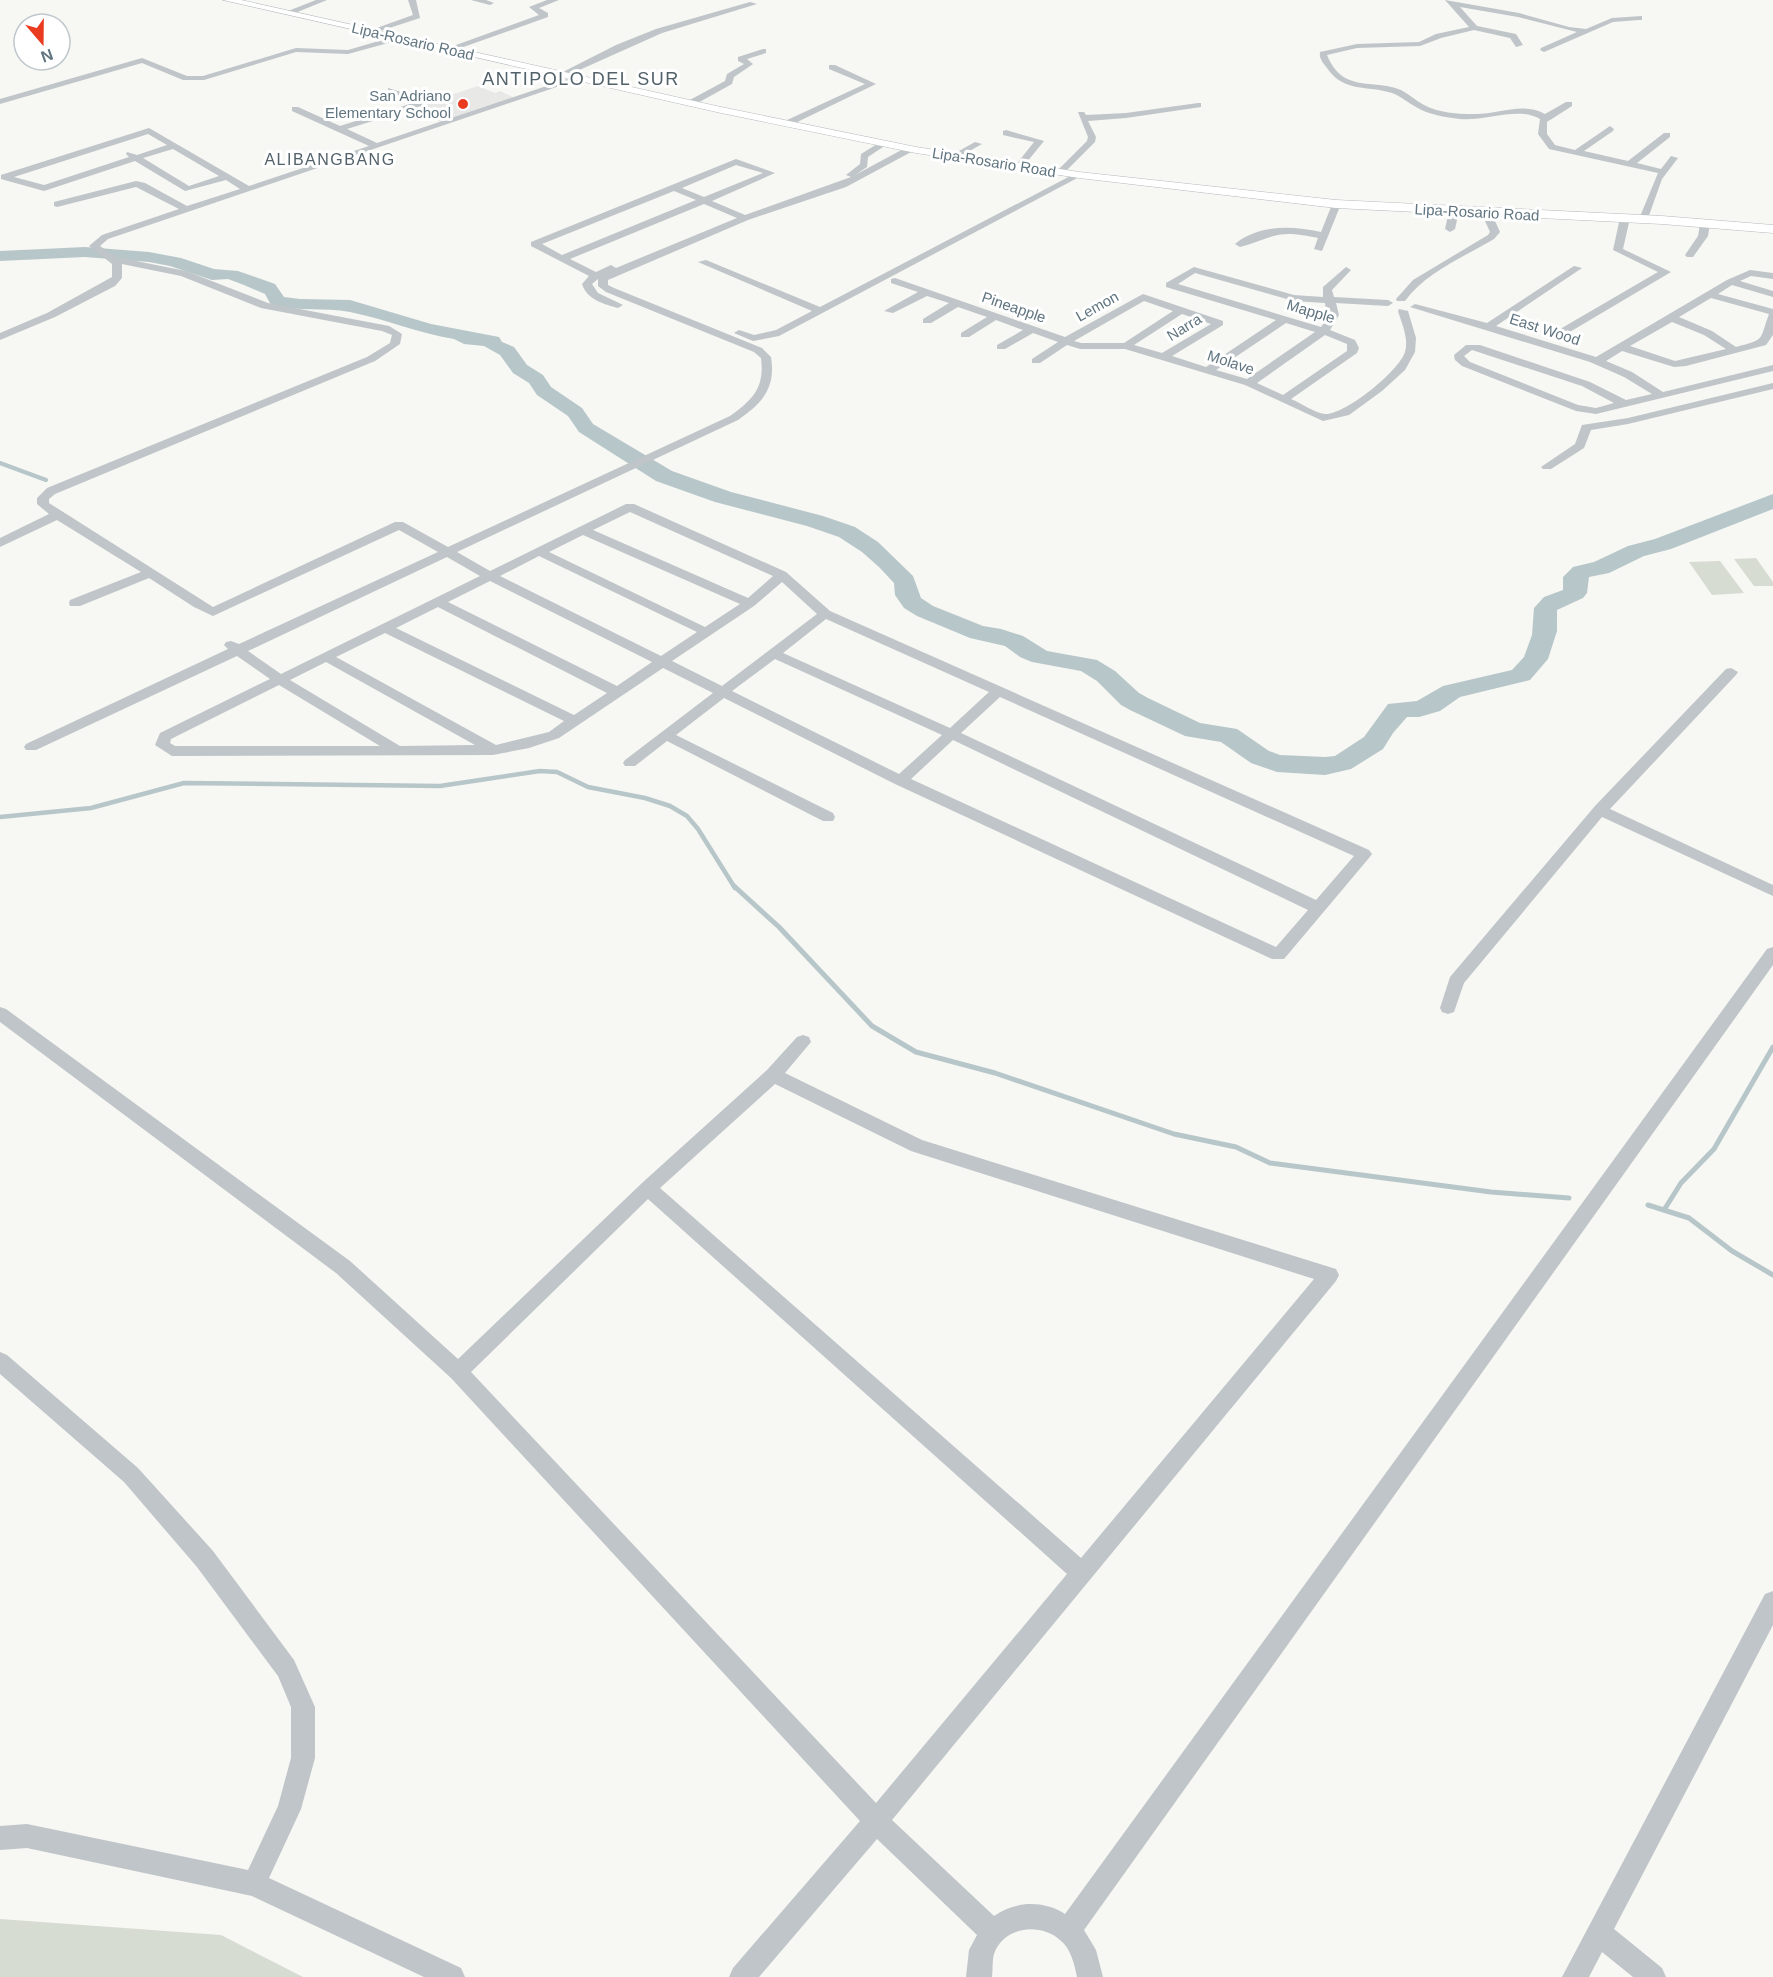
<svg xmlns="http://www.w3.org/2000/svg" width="1773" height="1977" viewBox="0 0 1773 1977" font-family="Arial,sans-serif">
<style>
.built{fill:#e8e8e7}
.green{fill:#d7dcd2}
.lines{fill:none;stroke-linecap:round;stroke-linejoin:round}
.stream-far2{stroke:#b7c6c9;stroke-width:4}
.stream-far1{stroke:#b7c6c9;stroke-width:4.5}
.stream{stroke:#b7c6c9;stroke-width:5}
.river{fill:#b7c6c9;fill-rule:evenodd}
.major-casing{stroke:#b5babe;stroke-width:1}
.minor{fill:#bfc5c8;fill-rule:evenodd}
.major{fill:#fff;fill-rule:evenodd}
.poi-dot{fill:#ea3b20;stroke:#fff;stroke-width:2}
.labels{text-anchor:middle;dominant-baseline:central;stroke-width:6;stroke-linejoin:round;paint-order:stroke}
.far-street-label{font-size:15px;fill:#607580;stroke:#fff}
.far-poi-label{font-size:15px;fill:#607580;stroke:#fff;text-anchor:end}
.far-neighbourhood-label{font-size:16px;letter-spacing:1.5px;fill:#53626a;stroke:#fff}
.far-quarter-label{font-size:18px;letter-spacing:1.5px;fill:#53626a;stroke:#fff}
</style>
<rect width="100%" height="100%" fill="#f7f7f3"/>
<!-- built -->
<polygon class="built" points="478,86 495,93 500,91 517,99 443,123 408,109"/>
<!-- green -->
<g class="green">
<polygon points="1756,558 1773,582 1773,586 1754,586 1734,559"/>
<polygon points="1720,561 1744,593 1712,595 1689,562"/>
<polygon points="0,1919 221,1935 303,1977 0,1977"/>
</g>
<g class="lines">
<!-- stream-far2 -->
<polyline class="stream-far2" points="0,463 46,480"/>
<!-- stream-far1 -->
<polyline class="stream-far1" points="0,817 91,808 184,783 440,786 540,771 557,772 588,787 645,798 670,806 687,816 698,829 735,888"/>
<!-- stream -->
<g class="stream">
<polyline points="734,886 779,927 872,1026 916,1052 995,1073 1174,1134 1236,1147 1270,1163 1491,1192 1569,1198"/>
<polyline points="1648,1205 1689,1218 1732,1251 1773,1275"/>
<polyline points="1664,1210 1681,1183 1714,1149 1773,1047"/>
</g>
<!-- river -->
<path class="river" d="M 85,247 L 149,252 L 181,258 L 214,269 L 238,271 L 275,284 L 284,297 L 300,299 L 350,300 L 431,324 L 499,337 L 502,342 L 514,347 L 527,365 L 543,375 L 551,387 L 582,408 L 593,424 L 672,471 L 731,492 L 823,516 L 855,527 L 878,542 L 913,576 L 921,598 L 933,606 L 983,626 L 1001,629 L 1023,636 L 1047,651 L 1097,660 L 1115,671 L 1139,693 L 1148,698 L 1200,723 L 1237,729 L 1269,751 L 1280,755 L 1325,757 L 1335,756 L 1364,737 L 1388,704 L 1417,701 L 1443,686 L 1512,670 L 1524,657 L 1532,635 L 1534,608 L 1544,597 L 1563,590 L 1563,577 L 1573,567 L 1594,562 L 1628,546 L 1655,539 L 1773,494 L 1773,509 L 1671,549 L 1644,556 L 1609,573 L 1589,577 L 1587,593 L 1583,598 L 1557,610 L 1557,631 L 1548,659 L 1530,680 L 1460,697 L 1440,711 L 1419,717 L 1407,717 L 1393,733 L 1383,749 L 1351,769 L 1325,775 L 1277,772 L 1251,763 L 1221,742 L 1185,736 L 1130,710 L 1121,705 L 1097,681 L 1081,671 L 1032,662 L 1020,657 L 1005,646 L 970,638 L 917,616 L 904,608 L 895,595 L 894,583 L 879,567 L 862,552 L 839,537 L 807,526 L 715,502 L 656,481 L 579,432 L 568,416 L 537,395 L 529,383 L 513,373 L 500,355 L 484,346 L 464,344 L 454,339 C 418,333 385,319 350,312 C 324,307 299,312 271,305 L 265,294 L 244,285 L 228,279 L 212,280 L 170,266 L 149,262 L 85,257 L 0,261 L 0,251 Z"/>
<!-- major casing -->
<g class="major-casing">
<polygon id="major" points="223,0 241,0 721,107 916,147 1079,172 1336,200 1662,216 1773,225 1773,233 1662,224 1336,208 1079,178 916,153 721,113"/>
</g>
<!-- minor -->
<g class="minor">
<polygon points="316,0 327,0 290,15 283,13"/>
<polygon points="408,0 416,0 420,18 371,34 371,30 413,15"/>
<polygon points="471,0 486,0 494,3 490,5"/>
<polygon points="547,0 559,0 539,8 548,13 548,17 452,51 445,49 539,15 529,7"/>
<path d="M 1445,0 L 1519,13 L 1569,27 L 1586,29 L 1612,18 L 1642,16 L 1642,20 L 1639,20 L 1613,22 L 1544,52 L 1540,50 L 1541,48 L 1577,32 L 1518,17 L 1460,7 L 1477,26 L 1516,34 L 1523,45 L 1516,47 L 1510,38 L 1474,30 L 1441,38 L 1420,46 L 1357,48 L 1327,55 C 1343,94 1372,78 1401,90 C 1409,94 1416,101 1424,105 C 1439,113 1457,114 1473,114 C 1498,115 1522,101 1545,114 L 1566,102 L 1572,102 L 1572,106 L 1547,122 L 1547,134 L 1555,145 L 1575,150 L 1610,126 L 1614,129 L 1613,131 L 1584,151 L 1628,161 L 1664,133 L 1670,133 L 1670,137 L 1637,163 L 1661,169 L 1671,156 L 1678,158 L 1662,179 L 1647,221 L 1639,219 L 1658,173 L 1549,149 L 1538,134 L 1540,119 C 1519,106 1487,121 1460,119 C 1445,117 1429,115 1416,107 C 1408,103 1401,96 1392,93 C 1367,85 1344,93 1327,68 C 1323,63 1319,59 1320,52 L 1357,44 L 1419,42 L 1436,34 L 1469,27 Z"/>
<polygon points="750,2 757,4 662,33 566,76 559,74 616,45 656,29"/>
<polygon points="396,36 399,36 399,40 348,54 296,52 204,80 183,80 142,63 0,104 0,99 142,58 187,76 203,76 296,48 348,50"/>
<polygon points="763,49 766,49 766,53 747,59 753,64 734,77 732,84 694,105 688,105 688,101 725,81 727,74 744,64 738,61 738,57"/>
<polygon points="829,65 835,65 876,84 791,125 785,125 785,121 865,84 829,69"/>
<path d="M 576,76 L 583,78 L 108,239 L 100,246 L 116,257 L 186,271 L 268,303 L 389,326 L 402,334 L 400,344 L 375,361 L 55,494 L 49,499 L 49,503 L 213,607 L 395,522 L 403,522 L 448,547 L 730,416 C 752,400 765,388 761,358 L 754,352 L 606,292 L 598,286 L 598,279 L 592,284 L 598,293 L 623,305 L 618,308 C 604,304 587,300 582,284 L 589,276 L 531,246 L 531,242 L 736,159 L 775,173 L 712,201 L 745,215 L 851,177 L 846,175 L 860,164 L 861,154 L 882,141 L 889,143 L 868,157 L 867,167 L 855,175 L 907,147 L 913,147 L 913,151 L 846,187 L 748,220 L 608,280 L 608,285 L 614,288 L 762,348 L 771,357 C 776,389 762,403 738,420 L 457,552 L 490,571 L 626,504 L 634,504 L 786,572 L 830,611 L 1369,850 L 1372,854 L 1369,858 L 1284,959 L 1272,959 L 895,784 L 724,698 L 676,735 L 833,813 L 835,817 L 833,821 L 823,821 L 667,741 L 635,766 L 625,766 L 623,763 L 625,760 L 713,693 L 663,668 L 559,738 L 529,748 L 493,755 L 172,756 L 155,745 L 160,733 L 270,679 L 237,656 L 36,750 L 26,750 L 24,747 L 26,744 L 228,649 L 224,645 L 226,642 L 231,641 L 239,644 L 438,552 L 399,530 L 213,616 L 194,607 L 149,578 L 80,606 L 70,606 L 69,603 L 70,600 L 141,572 L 57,520 L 0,547 L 0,538 L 49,514 L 37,504 L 37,498 L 47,488 L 367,357 L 390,343 L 392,335 L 382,331 L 261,308 L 181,276 L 122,264 L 122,278 L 115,286 L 55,317 L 0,340 L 0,333 L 47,313 L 112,277 L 112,264 L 89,246 L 102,235 L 179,209 L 136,187 L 57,207 L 54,206 L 54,202 L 136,181 L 145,183 L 187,206 L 240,189 L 226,180 L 185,191 L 135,161 L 44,191 L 1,179 L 1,175 L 149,128 L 249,186 L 369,146 L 292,111 L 292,107 L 298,107 L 340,126 L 416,102 L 388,92 L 388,88 L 427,100 L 427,104 L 347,129 L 377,143 ZM 148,134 L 167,145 L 137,155 L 127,152 L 126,154 L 129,157 L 44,185 L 14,177 ZM 173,149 L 219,176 L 189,186 L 143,158 ZM 736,165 L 763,173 L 704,197 L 682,188 ZM 674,191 L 696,200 L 562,255 L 542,244 ZM 704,204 L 737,218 L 616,268 L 611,265 L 596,272 L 570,259 ZM 630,512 L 773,576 L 748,598 L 593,530 ZM 583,535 L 740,604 L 705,627 L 549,552 ZM 539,556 L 697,632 L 661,656 L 500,576 ZM 447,557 L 480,576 L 281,674 L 248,651 ZM 490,581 L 652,662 L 617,686 L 448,602 ZM 782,582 L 817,614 L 722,686 L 672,661 L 754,606 ZM 438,607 L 607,693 L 574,715 L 396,628 ZM 826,619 L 989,692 L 950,728 L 783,653 ZM 385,633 L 564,721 L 549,732 L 496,745 L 336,657 ZM 775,659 L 942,735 L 899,774 L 732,691 ZM 326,662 L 475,745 L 400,746 L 290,680 ZM 279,685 L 380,746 L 175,746 L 170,743 L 171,739 ZM 1000,697 L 1354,856 L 1316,900 L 961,733 ZM 953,740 L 1308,910 L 1276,947 L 911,779 Z"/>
<polygon points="1198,103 1201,103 1201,107 1126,118 1088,121 1096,137 1095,142 1063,174 1056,172 1087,141 1088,137 1078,112 1084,112 1086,115 1126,113"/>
<polygon points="1006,130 1044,141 1022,168 1015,166 1034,142 1003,135 1003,131"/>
<polygon points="975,142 982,144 957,158 950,156"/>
<polygon points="1076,173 1083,175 779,336 753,341 734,333 739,330 754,335 776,330 812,311 698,262 706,260 820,307"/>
<path d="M 1333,202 L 1341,204 L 1322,251 L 1314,249 L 1318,238 C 1277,229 1277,236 1240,247 L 1235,244 C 1259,224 1292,226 1321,232 Z"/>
<polygon points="1454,208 1459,211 1455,229 1450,232 1445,229 1449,211"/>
<path d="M 1486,209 L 1491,212 L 1500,232 L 1494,239 C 1464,257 1426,272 1405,301 L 1397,301 L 1396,299 L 1413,280 L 1488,235 L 1490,232 L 1481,212 Z"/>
<polygon points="1625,215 1630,218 1623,249 1671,272 1563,336 1555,336 1555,332 1658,272 1613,250 1620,218"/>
<polygon points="1705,221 1710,224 1708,236 1693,257 1687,257 1685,255 1698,236 1700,224"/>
<path d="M 1574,266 L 1582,268 L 1496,326 L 1596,357 L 1727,280 L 1750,270 L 1773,273 L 1773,279 L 1751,276 L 1740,281 L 1773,291 L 1773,297 L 1732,285 L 1718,294 L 1773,309 L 1773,335 L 1766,345 L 1686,366 L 1674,367 L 1622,351 L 1606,361 L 1632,372 L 1663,392 L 1773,365 L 1773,371 L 1596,414 L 1576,411 L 1462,366 L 1455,360 L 1454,355 L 1466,345 L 1480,345 L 1590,382 L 1626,400 L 1652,394 L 1624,377 L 1590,362 L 1410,307 L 1415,304 L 1487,323 ZM 1711,298 L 1769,314 C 1759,341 1766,339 1736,347 L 1712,331 L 1679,317 ZM 1672,322 L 1704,335 L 1726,349 L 1675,361 L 1630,346 ZM 1472,350 L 1582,386 L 1614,403 L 1596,408 L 1578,405 L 1470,362 L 1464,356 Z"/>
<path d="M 1346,267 L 1351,270 L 1332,290 L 1334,297 L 1388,300 L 1393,303 L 1388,306 L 1336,303 L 1339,315 L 1330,330 L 1355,340 L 1359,348 L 1357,353 L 1291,399 C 1301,403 1316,414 1326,414 C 1346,414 1399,371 1405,352 C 1409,339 1402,324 1398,311 L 1399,309 L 1408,311 L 1416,338 L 1415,352 L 1405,370 L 1382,391 L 1349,415 L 1323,421 L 1245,385 L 1125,349 L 1080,349 L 1067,345 L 1040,363 L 1032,363 L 1032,359 L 1058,342 L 1033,333 L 1005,349 L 997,349 L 997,345 L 1023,330 L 996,320 L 969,337 L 961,337 L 961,333 L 987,317 L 958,307 L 931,323 L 923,323 L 923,319 L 949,303 L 927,296 L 893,313 L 884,311 L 918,292 L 891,283 L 891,279 L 895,278 L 1065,337 L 1143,294 L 1223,321 L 1223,325 L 1172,356 L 1206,367 L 1276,320 L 1166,287 L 1166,283 L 1194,267 L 1294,295 L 1323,297 L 1323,287 ZM 1195,273 L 1294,301 L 1325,303 L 1327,319 L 1321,327 L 1178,284 ZM 1144,301 L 1173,311 L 1124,343 L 1081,343 L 1074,341 ZM 1182,314 L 1211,324 L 1162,353 L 1134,345 ZM 1286,323 L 1315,332 L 1247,379 L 1216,370 ZM 1325,335 L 1347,344 L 1347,351 L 1283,395 L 1257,383 Z"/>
<polygon points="1773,383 1773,389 1628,424 1591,430 1584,448 1551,469 1543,469 1541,467 1575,444 1582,425 1628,418"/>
<polygon points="1731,668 1738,672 1736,675 1610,809 1773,885 1773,896 1602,817 1464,983 1454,1012 1448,1014 1442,1012 1440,1008 1450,977 1595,806 1726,669"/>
<path d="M 1773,947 L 1773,965 L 1084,1930 L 1096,1950 L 1103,1977 L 1077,1977 C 1074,1963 1071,1949 1060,1940 C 1040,1922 1003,1927 994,1954 C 992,1961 993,1970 992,1977 L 966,1977 L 969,1950 L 977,1935 L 877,1839 L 759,1977 L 729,1977 L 733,1968 L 860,1821 L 451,1378 L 336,1273 L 0,1022 L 0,1007 L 6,1009 L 350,1261 L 458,1359 L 642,1183 L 767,1070 L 797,1037 L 803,1035 L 809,1037 L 811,1042 L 785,1073 L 922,1140 L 1336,1269 L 1339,1275 L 1336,1281 L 892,1820 L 994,1916 C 1015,1901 1043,1900 1065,1914 L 1767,949 ZM 775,1084 L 911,1151 L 1314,1279 L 1081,1558 L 660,1188 ZM 648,1199 L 1067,1574 L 876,1803 L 471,1372 Z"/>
<polygon points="0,1352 7,1355 138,1468 213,1551 294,1660 315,1707 315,1758 301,1809 269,1878 461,1968 465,1977 424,1977 252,1896 27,1848 0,1850 0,1826 27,1824 248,1870 278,1806 291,1758 291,1707 278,1676 197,1567 124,1482 0,1374"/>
<polygon points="1773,1591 1773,1625 1614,1929 1662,1968 1666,1977 1633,1977 1602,1952 1589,1977 1562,1977 1765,1594"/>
</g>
<!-- major -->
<use href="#major" class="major"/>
</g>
<!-- markers -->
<circle class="poi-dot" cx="463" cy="104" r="6"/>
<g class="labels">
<!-- far-street labels -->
<g class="far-street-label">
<text transform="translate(413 41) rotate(13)">Lipa-Rosario Road</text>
<text transform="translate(994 162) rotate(9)">Lipa-Rosario Road</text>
<text transform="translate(1477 212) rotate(3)">Lipa-Rosario Road</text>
<text transform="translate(1097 306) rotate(-29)">Lemon</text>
<text transform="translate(1014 307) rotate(19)">Pineapple</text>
<text transform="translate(1311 311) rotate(17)">Mapple</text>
<text transform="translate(1184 327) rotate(-32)">Narra</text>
<text transform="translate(1545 329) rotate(18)">East Wood</text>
<text transform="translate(1231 362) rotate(18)">Molave</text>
</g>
<!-- far-poi labels -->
<g class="far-poi-label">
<text x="451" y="95">San Adriano<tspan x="451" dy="17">Elementary School</tspan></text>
</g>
<!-- far-neighbourhood labels -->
<g class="far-neighbourhood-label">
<text x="330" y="159">ALIBANGBANG</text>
</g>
<!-- far-quarter labels -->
<g class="far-quarter-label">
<text x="581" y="79">ANTIPOLO DEL SUR</text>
</g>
</g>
<!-- north arrow -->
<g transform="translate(42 42) rotate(160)"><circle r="28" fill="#ffffff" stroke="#bfc8cc" stroke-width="1.5"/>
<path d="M0-4.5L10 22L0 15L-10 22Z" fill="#ea3b20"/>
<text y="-9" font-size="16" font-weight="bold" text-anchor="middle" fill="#607580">N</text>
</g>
</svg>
